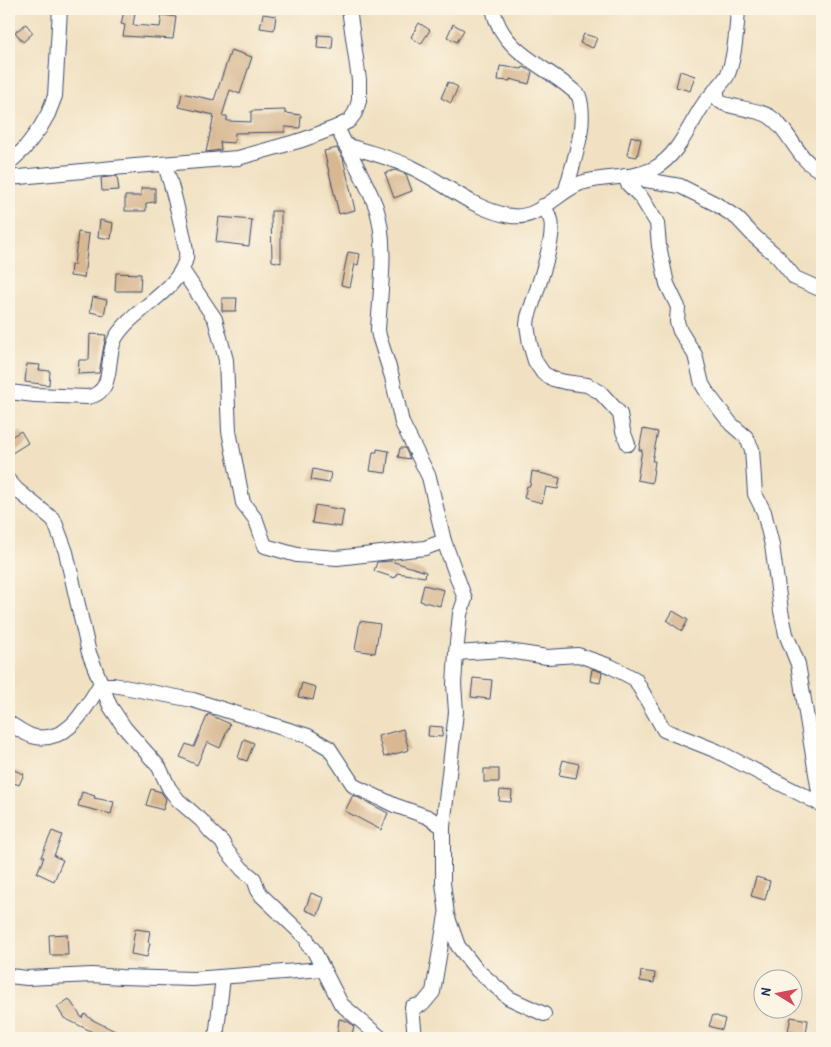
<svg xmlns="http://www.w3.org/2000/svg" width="831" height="1047" viewBox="0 0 831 1047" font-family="'Patrick Hand',sans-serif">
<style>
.building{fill:#d8b893}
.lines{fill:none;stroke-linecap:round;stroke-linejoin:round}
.street-casing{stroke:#3b4a6d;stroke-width:16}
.street{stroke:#fff;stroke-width:14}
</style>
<rect width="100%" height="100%" fill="#fcf5e5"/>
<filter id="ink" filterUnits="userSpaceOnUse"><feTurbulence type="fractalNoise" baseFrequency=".02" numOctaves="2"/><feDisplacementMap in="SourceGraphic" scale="10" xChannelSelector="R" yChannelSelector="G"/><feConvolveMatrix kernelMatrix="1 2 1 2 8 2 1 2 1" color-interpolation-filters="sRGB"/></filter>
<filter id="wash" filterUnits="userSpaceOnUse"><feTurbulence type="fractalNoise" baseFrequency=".0096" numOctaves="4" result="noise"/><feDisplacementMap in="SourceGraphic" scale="20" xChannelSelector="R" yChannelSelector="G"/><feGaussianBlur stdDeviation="1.12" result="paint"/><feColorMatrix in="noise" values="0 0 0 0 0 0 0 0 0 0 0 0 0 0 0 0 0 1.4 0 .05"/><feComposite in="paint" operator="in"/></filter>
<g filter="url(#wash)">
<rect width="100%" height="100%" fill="#f1e1c2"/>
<g id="blocks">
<!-- building -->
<g class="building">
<polygon points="124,11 135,13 133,25 160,27 162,15 176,17 173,39 123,36 125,25 121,24"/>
<polygon points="263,14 276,16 274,30 260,28"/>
<polygon points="419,23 430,30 421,44 411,37"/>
<polygon points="26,24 33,33 23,42 15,32"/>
<polygon points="453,24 464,30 457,42 447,37"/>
<polygon points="584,34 597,38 593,48 580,43"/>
<polygon points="318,35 333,36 332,49 317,48"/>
<polygon points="231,50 252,57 240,94 230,90 222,116 227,116 227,121 251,122 251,111 285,110 285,113 301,115 300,128 285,127 285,132 235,133 234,143 220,142 221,150 206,152 214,115 179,107 182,93 214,100"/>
<polygon points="500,66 522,69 523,67 526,68 532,72 529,84 510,79 510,81 498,80"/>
<polygon points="680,71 695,76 690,91 676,87"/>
<polygon points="448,82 458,87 451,103 441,98"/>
<polygon points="631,136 641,139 637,157 627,155"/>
<polygon points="337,148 343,158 355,210 339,214 324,151"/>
<polygon points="395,170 406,174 412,191 394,198 385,173"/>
<polygon points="117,176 119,190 102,191 101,178"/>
<polygon points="141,188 155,188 155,202 146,203 146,211 125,211 125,196 141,196"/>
<polygon points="271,211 281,211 281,263 272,261"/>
<polygon points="219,217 252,220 249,246 216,242"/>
<polygon points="100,220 113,223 111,239 98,237"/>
<polygon points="78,232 89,234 84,278 70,276 71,265 74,265"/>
<polygon points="348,252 360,254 358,265 355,264 350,287 341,285"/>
<polygon points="116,273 141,274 140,291 115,291"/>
<polygon points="93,297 107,300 104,315 90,312"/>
<polygon points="222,298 237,298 236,311 222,311"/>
<polygon points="90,334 106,335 99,373 78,374 79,360 89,360"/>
<polygon points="27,364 40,365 39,370 50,371 49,385 25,382"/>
<polygon points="643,429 658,432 652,461 655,461 652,483 637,480 642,450 639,450"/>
<polygon points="21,431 28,443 9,455 9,438"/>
<polygon points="400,448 405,448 410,459 398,457"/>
<polygon points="377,449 389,451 386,473 370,471 373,452 377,452"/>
<polygon points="313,469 331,473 329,483 311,480"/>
<polygon points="532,471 560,478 558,489 546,487 542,503 524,498 527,486 530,486"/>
<polygon points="315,505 344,510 341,527 312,523"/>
<polygon points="391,561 426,572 425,577 397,573 395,578 374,571 377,562"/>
<polygon points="424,585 444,590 440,606 420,601"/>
<polygon points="673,611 688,620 682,631 667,621"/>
<polygon points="360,621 380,624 375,653 355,650"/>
<polygon points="592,669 602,672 600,683 590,681"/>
<polygon points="473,678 492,680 490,699 471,697"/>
<polygon points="302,683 316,687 313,700 298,697"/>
<polygon points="208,714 230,724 220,748 207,742 197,765 180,757 186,744 194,747"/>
<polygon points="429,726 443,727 442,737 428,736"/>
<polygon points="403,729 409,750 384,757 378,736"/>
<polygon points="244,739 254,743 247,761 238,758"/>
<polygon points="563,760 579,764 576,778 559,775"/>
<polygon points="9,768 24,774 19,785 9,781"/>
<rect x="484" y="769" width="15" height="13"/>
<polygon points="151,789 161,792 166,799 163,810 146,805"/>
<polygon points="500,790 512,791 511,802 499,801"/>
<polygon points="82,792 95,796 94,798 114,802 111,814 78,806"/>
<polygon points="353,795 388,813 381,830 345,811"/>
<polygon points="52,831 62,835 54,856 63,860 54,881 37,873 44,857 41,857"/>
<polygon points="756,877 770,881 765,900 751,896"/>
<polygon points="311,893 324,898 318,915 305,910"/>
<polygon points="135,929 150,931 148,942 150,943 147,957 131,954"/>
<polygon points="67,934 68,955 50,955 49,935"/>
<polygon points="641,971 655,973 654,983 640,981"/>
<polygon points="69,999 82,1018 85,1014 91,1019 129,1038 105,1038 64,1018 57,1007"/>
<polygon points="713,1015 725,1019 722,1030 709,1026"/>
<polygon points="791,1017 808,1020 806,1034 788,1031"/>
<polygon points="339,1019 347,1021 354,1026 351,1038 337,1036"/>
</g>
</g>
</g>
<g filter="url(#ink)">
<use href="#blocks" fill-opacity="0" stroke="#3b4a6d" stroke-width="1"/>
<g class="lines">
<!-- street casing -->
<g class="street-casing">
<g id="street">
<path d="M 493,9 C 503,56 550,66 579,96 C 588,125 573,162 566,190"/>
<path d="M 716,89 C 717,92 717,97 719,100 C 723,107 758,109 769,116 C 791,130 797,162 822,171"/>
<path d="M 337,127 C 349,154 366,180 376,207 C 388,244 380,292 378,330 L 379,336 L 392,377 L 402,423 L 429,477 L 444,541 L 465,599 L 460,614 L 456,653 L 454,684 L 456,712 L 443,827 L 443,883 L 447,915 L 458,946 L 477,970 L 509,998 L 544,1014"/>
<path d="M 345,145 C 368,152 392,158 413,168 C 447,184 473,210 511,216 C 539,220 557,192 581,183 C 605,175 633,180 655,168 C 680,153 689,125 705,102 C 712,94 721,85 727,76 C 735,60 737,27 738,9"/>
<polyline points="9,163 24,149 40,128 48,114 55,96 60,9"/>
<polyline points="625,176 628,184 641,197 657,223 659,246 667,284 678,307 677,322 680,331 695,355 702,384 708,394 731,424 746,437 752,449 755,494 764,512 772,545 781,611 786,634 798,664 821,804"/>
<polyline points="629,177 680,186 716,204 737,218 755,237 778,257 795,278 822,290"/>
<polyline points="9,178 135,166 238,158 302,140 337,127 349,121 355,113 359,101 359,80 349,9"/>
<path d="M 543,206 C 546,211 549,215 551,220 C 556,240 535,295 528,317 L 527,325 L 530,344 L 535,361 L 543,373 L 553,379 L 565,382 L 587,385 L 600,392 L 620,414 L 623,431 L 628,444"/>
<polyline points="182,270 215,319 226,360 229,431 243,503 256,520 265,546 297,555 337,558 425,548 444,541"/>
<path d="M 9,392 L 35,395 L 87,397 C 117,393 104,357 116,337 C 133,309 179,291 186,258 C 187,252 185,245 184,239 C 179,214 173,189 165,165"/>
<polyline points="9,481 17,490 54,520 66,552 89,653 110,706 124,727 159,767 169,788 178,800 201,820 211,832 222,842 227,851 242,869 254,879 258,890 262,896 307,939 308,945 313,949 341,1004 381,1038"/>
<polyline points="456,653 502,650 547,657 578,655 610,666 635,679 664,730 717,751 822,805"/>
<path d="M 9,723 C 17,728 27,736 36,737 C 70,742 85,708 100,685 L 113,685 L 193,700 L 308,736 L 329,748 L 354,786 L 394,805 L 428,817 L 443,827"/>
<polyline points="9,976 27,978 92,975 121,977 193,979 323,969"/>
<polyline points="216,1038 223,977"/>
<polyline points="415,1038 412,1007 423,1004 433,992 446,915"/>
</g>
</g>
<!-- street -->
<use href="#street" class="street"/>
</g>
</g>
<!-- margin -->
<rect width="831" height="1047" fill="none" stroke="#fcf5e5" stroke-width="30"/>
<!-- north arrow -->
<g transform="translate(778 994) rotate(280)"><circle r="24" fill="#fcf5e5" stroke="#a2a6af"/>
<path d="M0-4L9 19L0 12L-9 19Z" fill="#d1495b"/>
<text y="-8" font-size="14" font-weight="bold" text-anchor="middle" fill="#1b2f5e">N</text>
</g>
</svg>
